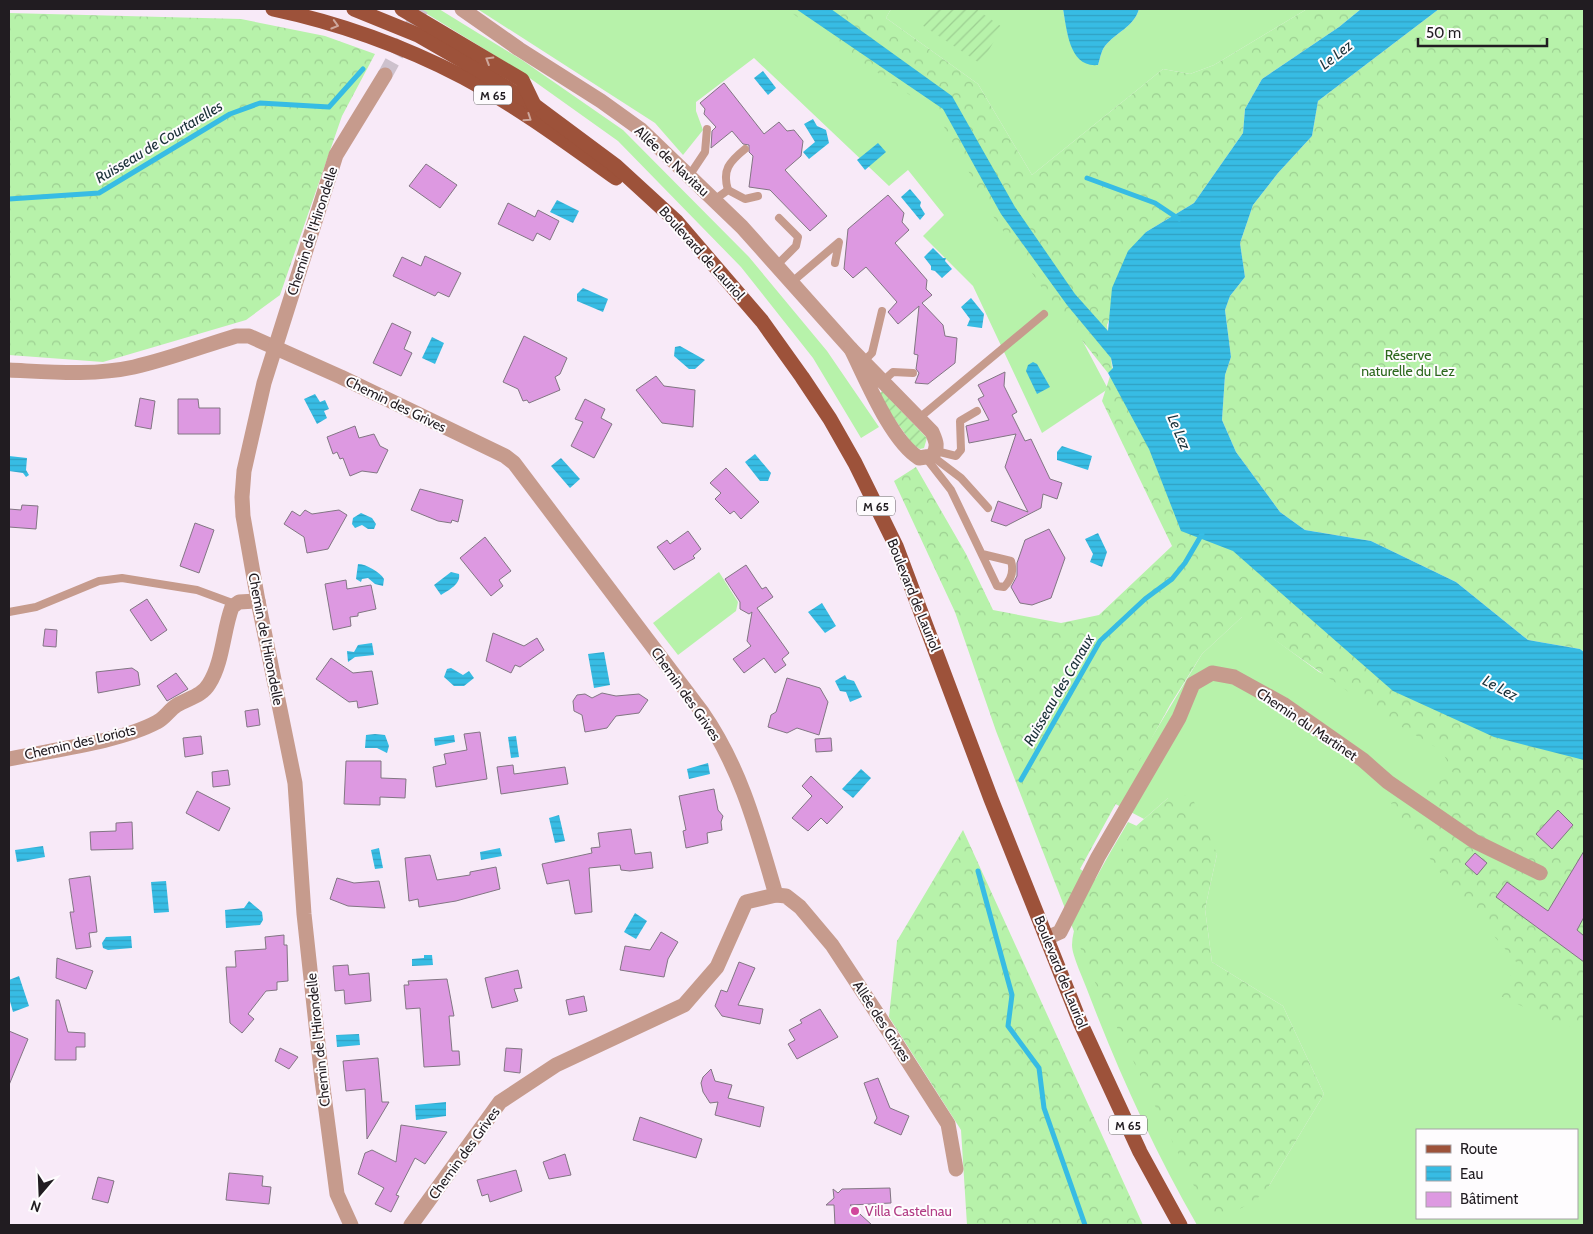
<svg xmlns="http://www.w3.org/2000/svg" width="1593" height="1234" viewBox="0 0 1593 1234" font-family="Cabin,sans-serif">
<style>
.grass{fill:#b7f2aa;fill-rule:evenodd}
.forest{fill:url(#forest-crowns)}
.garden{fill:url(#garden-furrows)}
.water{fill:url(#water-rules)}
.lines{fill:none;stroke-linecap:round;stroke-linejoin:round}
.stream{stroke:#37bce4;stroke-width:5}
.building{fill:#dd99e1;stroke:#827683}
.street-tunnel{stroke:#cdc1cd;stroke-width:15;stroke-dasharray:15 8;stroke-linecap:butt}
.lane{stroke:#c69b8d;stroke-width:8}
.street{stroke:#c69b8d;stroke-width:15}
.primary{stroke:#9d523a;stroke-width:15}
.oneway{stroke:#cea79c}
.hotel-dot{fill:#d1479c;stroke:#fefcfe;stroke-width:2}
.labels{text-anchor:middle;dominant-baseline:central;stroke-width:4;stroke-linejoin:round;paint-order:stroke}
.shield{fill:#fefcfe;stroke:#635f63;stroke-width:1}
.shield-label{font-size:12px;font-weight:bold;fill:#211c21}
.street-label{font-size:14px;fill:#211c21;stroke:#fefcfe}
.park-label{font-size:14px;fill:#2c681d;stroke:#fefcfe}
.hotel-label{font-size:14px;fill:#b23c85;stroke:#fefcfe;text-anchor:start}
.water-label{font-size:15px;font-style:italic;fill:#1a3038;stroke:#fefcfe}
</style>
<defs>
<pattern id="forest-crowns" width="20" height="18" patternUnits="userSpaceOnUse" patternTransform="scale(1.25)"><rect width="20" height="18" fill="#b7f2aa"/><path d="M2 6a3 3 0 1 1 6 0M12 15a3 3 0 1 1 6 0" fill="none" stroke="#9dcf92"/></pattern>
<pattern id="garden-furrows" width="10" height="10" patternUnits="userSpaceOnUse" patternTransform="scale(1.25)"><rect width="10" height="10" fill="#b7f2aa"/><path d="M-1 1l2-2M0 10L10 0M9 11l2-2" fill="none" stroke="#9dcf92"/></pattern>
<pattern id="water-rules" width="6" height="5" patternUnits="userSpaceOnUse" patternTransform="scale(1.25)"><rect width="6" height="5" fill="#37bce4"/><path d="M0 2.5h6" fill="none" stroke="#30a1c3"/></pattern>
</defs>
<rect width="100%" height="100%" fill="#f8eaf8"/>
<!-- grass -->
<g class="grass">
<polygon points="419,9 439,9 522,60 623,130 749,257 827,351 879,427 861,438 813,358 741,267 618,141 517,69"/>
<polygon points="796,9 943,109 1062,302 1108,389 1042,433 973,286 923,236 944,215 908,170 889,186 754,58 696,102 696,111 703,130 683,155 655,123 479,10"/>
<path d="M 891,9 L 1063,9 L 1068,36 L 1098,65 C 1100,59 1101,51 1105,46 C 1115,33 1134,27 1139,9 L 1307,9 L 1214,65 L 1190,74 L 1163,69 L 1032,175 L 978,84 L 886,18 Z"/>
<polygon points="719,572 738,602 736,611 678,655 653,623"/>
<path d="M 1243,616 L 1319,672 L 1448,730 L 1584,993 L 1584,1225 L 1197,1225 C 1154,1150 1119,1073 1088,992 C 1084,980 1072,956 1072,945 C 1073,911 1111,852 1128,822 L 1157,835 L 1269,1186 L 1324,1094 L 1283,1006 L 1212,962 L 1205,909 L 1217,854 L 1168,798 L 1144,819 L 1087,789 L 1140,757 L 1202,654 ZM 1417,1130 L 1577,1130 L 1577,1218 L 1417,1218 Z"/>
</g>
<!-- forest -->
<g class="forest">
<polygon points="786,9 891,9 886,18 978,84 1032,175 1163,69 1190,74 1214,65 1307,9 1361,9 1339,27 1262,79 1245,109 1243,133 1194,203 1146,232 1107,325 1112,367 1179,485 1584,747 1584,1030 1561,1024 1500,996 1517,963 1438,870 1391,803 1454,775 1442,751 1380,714 1242,617 1202,654 1170,705 1080,869 1101,883 1135,827 1168,798 1191,795 1217,854 1205,909 1212,962 1283,1006 1324,1094 1269,1186 1255,1201 1212,1223 1089,970 996,731 955,612 894,481 916,467 966,554 993,610 1061,623 1099,615 1172,546 1102,401 1112,370 1108,373 1053,304 993,216 937,114"/>
<polygon points="1439,9 1584,9 1584,652 1580,649 1528,640 1456,582 1371,541 1305,530 1280,512 1236,452 1222,420 1225,375 1231,357 1225,310 1230,296 1245,277 1240,243 1253,205 1278,173 1312,136 1318,101"/>
<polygon points="9,13 241,19 325,36 375,54 342,116 280,295 246,320 103,362 9,355"/>
<polygon points="963,830 1143,1225 967,1225 961,1130 889,1017 897,941"/>
</g>
<!-- garden -->
<g class="garden">
<polygon points="930,9 976,9 1002,27 981,64 922,25"/>
<polygon points="882,391 927,438 924,448 920,449 913,445 881,400 879,394"/>
</g>
<!-- water -->
<g class="water">
<polygon points="796,9 831,9 952,96 1015,207 1075,294 1108,331 1112,288 1128,251 1146,232 1194,203 1243,133 1245,109 1262,79 1339,27 1361,9 1439,9 1318,101 1312,136 1278,173 1253,205 1240,243 1245,277 1230,296 1225,310 1231,357 1225,375 1222,420 1236,452 1280,512 1305,530 1371,541 1456,582 1528,640 1580,649 1584,652 1584,760 1494,737 1393,691 1233,551 1181,531 1149,449 1108,373 1113,368 1111,358 1067,305 1001,214 943,109"/>
<path d="M 1063,9 L 1139,9 C 1134,27 1115,33 1105,46 C 1101,51 1100,59 1098,65 C 1069,68 1067,30 1063,9 Z"/>
<polygon points="763,71 776,88 768,95 754,78"/>
<polygon points="813,119 817,126 826,130 829,143 809,159 803,152 815,142 804,124"/>
<polygon points="878,143 886,152 865,170 857,160"/>
<polygon points="910,189 921,202 920,206 925,214 920,220 901,197"/>
<polygon points="557,200 579,211 573,223 550,212"/>
<polygon points="933,248 943,258 946,258 945,261 952,269 942,278 935,271 931,270 931,266 924,257"/>
<polygon points="583,288 608,299 603,312 577,301 577,294"/>
<polygon points="971,298 984,314 982,328 967,326 970,319 961,307"/>
<polygon points="432,337 444,343 435,364 422,358"/>
<polygon points="680,346 705,360 695,369 689,369 674,356 675,347"/>
<polygon points="1033,362 1037,364 1050,387 1037,394 1026,371 1028,365"/>
<polygon points="315,394 320,402 325,400 329,409 324,411 327,418 317,424 304,399"/>
<polygon points="1062,446 1092,456 1088,470 1057,460 1057,452"/>
<polygon points="755,454 771,473 768,481 760,481 745,462"/>
<polygon points="9,456 27,458 26,470 29,475 26,477 23,473 9,471"/>
<polygon points="561,458 580,479 570,488 551,466"/>
<polygon points="361,513 372,518 376,524 374,529 368,529 362,525 355,528 352,524 353,518"/>
<polygon points="1098,533 1107,552 1102,567 1090,562 1093,554 1085,539"/>
<path d="M 358,564 C 366,564 380,572 384,579 L 383,586 L 375,584 L 368,578 L 362,579 L 361,582 L 356,579 Z"/>
<path d="M 451,572 L 459,574 C 461,584 449,590 441,595 L 434,585 Z"/>
<polygon points="822,603 836,626 825,633 808,612"/>
<polygon points="372,643 374,655 355,657 348,662 347,651 354,652 358,645"/>
<polygon points="604,652 610,685 594,688 588,654"/>
<polygon points="451,668 463,675 469,671 474,678 464,686 454,686 444,677 447,669"/>
<polygon points="845,675 847,679 854,681 862,697 850,702 846,692 840,691 835,681"/>
<polygon points="375,734 385,735 389,746 387,753 377,748 365,748 366,735"/>
<polygon points="454,735 455,742 435,746 434,738"/>
<polygon points="516,736 519,757 511,758 508,737"/>
<polygon points="708,763 710,774 689,779 687,769"/>
<polygon points="861,769 871,778 853,798 842,789"/>
<polygon points="559,815 565,841 555,843 549,818"/>
<polygon points="43,846 45,857 17,862 15,850"/>
<polygon points="379,848 383,868 375,869 371,850"/>
<polygon points="500,848 502,856 481,860 480,852"/>
<polygon points="166,881 169,912 154,913 151,882"/>
<polygon points="249,901 262,912 263,920 260,925 226,928 225,910 244,908"/>
<polygon points="635,913 647,921 636,939 624,932"/>
<polygon points="131,936 132,948 108,950 103,948 102,943 106,937"/>
<polygon points="424,955 432,955 433,965 412,966 412,959 424,958"/>
<polygon points="19,976 29,1006 13,1012 9,998 9,980"/>
<polygon points="359,1034 360,1045 337,1047 336,1035"/>
<polygon points="446,1102 446,1116 416,1120 415,1105"/>
</g>
<g class="lines">
<!-- stream -->
<g class="stream">
<polyline points="1087,178 1155,203 1179,219"/>
<polyline points="9,199 99,193 230,114 260,103 329,107 363,69"/>
<polyline points="1021,780 1100,641 1145,599 1172,579 1185,563 1202,534"/>
<polyline points="978,871 1012,995 1008,1026 1039,1068 1044,1108 1085,1225"/>
</g>
</g>
<!-- building -->
<g class="building">
<polygon points="724,83 764,134 779,122 787,131 794,130 803,141 801,156 785,170 827,216 810,231 770,190 749,187 753,156 749,152 749,145 743,144 732,131 711,148 712,131 716,127 704,114 705,109 700,103"/>
<polygon points="426,164 457,185 440,208 409,186"/>
<polygon points="888,195 904,213 902,222 909,230 895,243 927,280 926,289 932,295 922,303 943,325 945,336 957,338 955,363 928,384 915,383 919,373 916,369 918,355 914,354 919,306 898,324 888,312 897,302 866,267 853,278 844,269 848,229"/>
<polygon points="508,203 535,217 538,210 559,221 550,240 537,233 533,241 498,224"/>
<polygon points="425,256 461,273 449,297 438,292 435,296 393,276 402,257 421,266"/>
<polygon points="392,323 411,332 404,349 412,353 401,376 373,363"/>
<polygon points="524,336 567,358 560,374 555,377 560,390 529,403 527,400 523,401 518,389 503,382"/>
<polygon points="1005,372 1004,386 1017,412 1012,415 1025,441 1031,439 1050,479 1062,483 1057,499 1043,494 1041,508 1006,526 991,521 998,501 1028,512 1005,467 1016,434 969,443 966,426 989,420 978,399 984,396 978,385"/>
<polygon points="656,376 664,386 695,390 693,427 662,423 636,390"/>
<polygon points="140,398 155,401 151,429 135,426"/>
<polygon points="178,399 198,399 199,408 220,408 220,434 178,434"/>
<polygon points="585,399 605,409 601,418 612,424 594,458 571,446 583,422 575,419"/>
<polygon points="355,426 359,438 374,434 380,446 388,450 377,473 362,471 350,476 343,458 340,459 337,452 333,454 327,437"/>
<polygon points="726,468 759,502 741,519 734,511 730,514 715,499 721,493 710,483"/>
<polygon points="420,489 463,500 458,522 452,520 451,523 438,521 411,510"/>
<polygon points="22,505 38,506 36,529 9,527 9,509 21,510"/>
<polygon points="305,510 312,514 339,510 347,515 328,549 307,553 304,537 284,524 292,511 300,516"/>
<polygon points="195,523 214,530 199,573 180,566"/>
<polygon points="1049,529 1065,558 1051,598 1032,605 1020,603 1011,587 1017,576 1017,563 1025,540"/>
<polygon points="688,531 701,549 693,556 695,558 674,570 657,547 667,540 670,544"/>
<polygon points="485,537 511,571 499,580 503,586 491,596 460,558"/>
<polygon points="746,565 762,589 766,587 773,597 757,608 789,653 782,659 786,665 775,673 764,658 744,673 733,659 751,646 747,641 752,612 749,614 740,609 740,602 725,579"/>
<polygon points="346,580 347,589 371,585 376,609 358,613 358,616 350,617 351,626 333,630 325,584"/>
<polygon points="147,599 167,630 151,641 130,610"/>
<polygon points="45,629 57,630 56,647 43,646"/>
<polygon points="493,633 524,646 537,638 544,650 520,667 515,665 511,673 486,661"/>
<polygon points="331,658 353,673 372,671 378,704 358,708 357,701 349,702 316,679"/>
<polygon points="132,668 138,672 140,685 98,693 96,672"/>
<polygon points="176,673 188,689 167,701 157,686"/>
<polygon points="787,678 820,688 828,702 819,735 797,728 787,733 768,727 771,715 776,712"/>
<polygon points="602,693 616,696 639,694 648,700 639,713 616,716 607,728 585,732 582,715 574,711 573,701 577,695 585,694 592,698"/>
<polygon points="258,709 260,725 247,727 245,711"/>
<polygon points="480,732 487,779 436,787 433,767 446,764 444,754 467,750 464,734"/>
<polygon points="201,736 203,754 185,757 183,738"/>
<polygon points="831,738 832,751 816,752 815,739"/>
<polygon points="346,761 381,761 381,778 406,779 405,798 380,797 380,805 344,804"/>
<polygon points="513,765 514,774 565,767 568,784 501,794 497,767"/>
<polygon points="228,770 230,785 213,787 212,772"/>
<polygon points="811,776 843,807 827,824 821,818 808,831 792,818 812,796 802,786"/>
<polygon points="714,789 718,810 723,816 721,822 722,830 707,833 708,843 686,848 683,831 686,830 679,796"/>
<polygon points="197,791 230,808 219,831 186,813"/>
<polygon points="1558,810 1573,825 1552,849 1536,834"/>
<polygon points="132,822 133,849 91,850 90,832 116,831 116,823"/>
<polygon points="631,829 635,854 651,852 653,868 630,871 621,870 620,865 589,868 592,912 575,914 569,880 547,884 542,864 592,853 591,848 600,847 598,833"/>
<polygon points="1584,851 1584,917 1577,930 1584,936 1584,962 1496,897 1507,882 1548,911"/>
<polygon points="1475,853 1487,863 1477,875 1465,864"/>
<polygon points="430,855 437,880 470,875 470,872 496,867 500,889 456,901 419,907 418,899 409,901 405,858"/>
<polygon points="90,876 97,932 89,933 91,947 76,949 70,912 74,912 69,879"/>
<polygon points="337,878 354,883 379,881 385,908 348,906 330,899"/>
<polygon points="661,932 678,942 668,959 664,977 620,970 625,946 650,950"/>
<polygon points="284,935 284,945 287,945 288,981 277,982 277,990 266,991 248,1014 254,1019 242,1033 230,1023 226,967 236,967 235,951 266,949 265,937"/>
<polygon points="57,958 93,971 86,989 56,978"/>
<polygon points="739,962 755,968 738,1005 763,1009 760,1024 722,1016 715,1006 721,990 727,992"/>
<polygon points="348,965 349,975 369,973 371,1001 345,1004 344,990 335,991 333,966"/>
<polygon points="518,970 522,988 514,989 518,1001 492,1008 485,978"/>
<polygon points="447,979 454,1016 449,1016 452,1051 459,1051 460,1065 424,1067 420,1008 406,1009 404,985 409,985 408,981"/>
<polygon points="584,996 587,1011 569,1015 566,1000"/>
<polygon points="56,1000 59,1000 68,1032 85,1033 85,1047 76,1047 76,1060 55,1060"/>
<polygon points="820,1009 838,1037 797,1059 788,1044 795,1040 789,1030 802,1023 800,1020"/>
<polygon points="9,1031 28,1039 9,1085"/>
<polygon points="280,1048 298,1057 289,1069 275,1061"/>
<polygon points="506,1048 522,1049 520,1073 504,1071"/>
<polygon points="378,1058 382,1102 389,1102 367,1139 365,1089 346,1091 343,1061"/>
<polygon points="711,1069 715,1081 732,1085 728,1098 764,1107 760,1127 715,1115 718,1102 710,1103 703,1092 701,1083 703,1077"/>
<polygon points="878,1078 890,1108 909,1116 901,1135 874,1123 877,1118 864,1083"/>
<polygon points="640,1117 702,1139 696,1158 633,1140"/>
<polygon points="401,1125 447,1132 425,1164 415,1158 396,1195 399,1196 391,1212 375,1204 384,1188 358,1174 365,1153 372,1150 396,1162"/>
<polygon points="565,1154 571,1175 549,1179 543,1162"/>
<polygon points="516,1170 522,1191 490,1202 488,1194 482,1196 477,1180"/>
<polygon points="229,1173 263,1176 262,1186 271,1187 269,1204 226,1200"/>
<polygon points="98,1177 114,1181 108,1203 92,1199"/>
<polygon points="890,1188 891,1203 850,1205 872,1225 835,1225 834,1205 826,1205 834,1198 833,1189 838,1193 842,1189"/>
</g>
<g class="lines">
<!-- street-tunnel -->
<polyline class="street-tunnel" points="385,75 421,9"/>
<!-- lane -->
<g class="lane">
<polyline points="689,176 705,152 707,129"/>
<path d="M 728,190 C 722,170 729,162 745,149"/>
<polyline points="714,200 728,190 745,199 758,196"/>
<polyline points="777,265 796,246 798,237 779,218"/>
<polyline points="792,282 839,242 835,263"/>
<polyline points="864,361 872,353 882,311"/>
<polyline points="883,381 893,372 913,373"/>
<polyline points="918,419 1044,314"/>
<polyline points="936,451 956,456 961,450 960,421 977,411"/>
<polyline points="932,456 961,478 988,508"/>
<path d="M 926,458 L 951,490 L 997,586 L 1004,587 C 1011,580 1014,571 1011,561 L 982,554"/>
<polyline points="9,612 36,607 99,581 122,578 197,590 235,604"/>
</g>
<!-- street -->
<g class="street">
<polyline points="462,9 519,49 601,101 640,129 742,227 851,349"/>
<path d="M 851,349 L 932,432 C 936,441 939,447 932,456 L 919,458 C 891,441 866,379 851,349 Z"/>
<path d="M 9,370 C 51,372 93,376 134,367 C 169,359 203,346 236,336 L 249,336 L 341,377 L 505,456 L 514,463 L 702,712 C 741,768 757,830 776,895 L 746,902 L 717,967 L 684,1005 L 556,1065 L 500,1102 L 411,1225"/>
<path d="M 9,759 C 52,750 120,742 157,722 C 165,718 170,709 177,705 C 189,698 202,696 209,684 C 223,662 223,631 232,607 L 239,602 L 258,601"/>
<polyline points="776,895 786,896 800,907 832,945 884,1024 948,1124 956,1169"/>
<polyline points="1047,938 1060,932 1098,857 1179,718 1193,684 1212,673 1234,677 1283,704 1363,760 1388,782 1474,841 1540,873"/>
<polyline points="351,1225 337,1194 322,1080 304,914 295,783 258,601 243,516 242,497 244,471 264,383 336,155 385,75"/>
</g>
<!-- primary -->
<g class="primary">
<path d="M 273,9 C 339,23 403,46 463,77 C 517,106 567,143 616,178"/>
<polyline points="354,9 418,35 477,69 534,105 616,166 676,221 762,321 802,377 830,419 855,463 896,546 991,799 1080,1022 1140,1152 1180,1225"/>
<polyline points="402,9 522,80 534,105"/>
</g>
</g>
<!-- one-way arrows -->
<defs><path id="oneway-chevron" d="M-2-3.5L2.5 0L-2 3.5" fill="none" stroke-width="1.6" stroke-linecap="round" stroke-linejoin="round" transform="scale(1.25)"/></defs>
<g class="oneway">
<use href="#oneway-chevron" transform="translate(335 25) rotate(16)"/>
<use href="#oneway-chevron" transform="translate(489 60) rotate(-149)"/>
<use href="#oneway-chevron" transform="translate(528 118) rotate(34)"/>
</g>
<!-- markers -->
<circle class="hotel-dot" cx="855" cy="1211" r="5"/>
<g class="labels">
<!-- shield labels -->
<g class="shield">
<rect x="474" y="85.5" width="38" height="19" rx="4"/>
<rect x="857" y="496.5" width="38" height="19" rx="4"/>
<rect x="1109" y="1115.5" width="38" height="19" rx="4"/>
</g>
<g class="shield-label">
<text x="493" y="95">M 65</text>
<text x="876" y="506">M 65</text>
<text x="1128" y="1125">M 65</text>
</g>
<!-- street labels -->
<g class="street-label">
<text transform="translate(672 161) rotate(43)">Allée de Navitau</text>
<text transform="translate(312 231) rotate(-72)">Chemin de l'Hirondelle</text>
<text transform="translate(702 253) rotate(48)">Boulevard de Lauriol</text>
<text transform="translate(396 404) rotate(26)">Chemin des Grives</text>
<text transform="translate(914 595) rotate(68)">Boulevard de Lauriol</text>
<text transform="translate(266 639) rotate(79)">Chemin de l'Hirondelle</text>
<text transform="translate(686 694) rotate(55)">Chemin des Grives</text>
<text transform="translate(1307 724) rotate(34)">Chemin du Martinet</text>
<text transform="translate(80 742) rotate(-13)">Chemin des Loriots</text>
<text transform="translate(1061 972) rotate(68)">Boulevard de Lauriol</text>
<text transform="translate(882 1021) rotate(57)">Allée des Grives</text>
<text transform="translate(318 1040) rotate(-96)">Chemin de l'Hirondelle</text>
<text transform="translate(464 1153) rotate(-54)">Chemin des Grives</text>
</g>
<!-- park labels -->
<g class="park-label">
<text x="1408" y="355">Réserve<tspan x="1408" dy="16">naturelle du Lez</tspan></text>
</g>
<!-- hotel labels -->
<g class="hotel-label">
<text x="865" y="1211">Villa Castelnau</text>
</g>
<!-- water labels -->
<g class="water-label">
<text transform="translate(1336 55) rotate(-38)">Le Lez</text>
<text transform="translate(159 142) rotate(-31)">Ruisseau de Courtarelles</text>
<text transform="translate(1179 432) rotate(67)">Le Lez</text>
<text transform="translate(1500 688) rotate(28)">Le Lez</text>
<text transform="translate(1059 690) rotate(-60)">Ruisseau des Canaux</text>
</g>
</g>
<!-- border -->
<rect width="1593" height="1234" fill="none" stroke="#211c21" stroke-width="20"/>
<!-- legend -->
<rect x="1416" y="1129" width="162" height="90" fill="#fefcfe" stroke="#a6a2a6"/>
<rect x="1426" y="1145" width="25" height="8" fill="#9d523a" stroke="#a6a2a6"/>
<text x="1460" y="1154" font-size="15" fill="#211c21">Route</text>
<rect x="1426" y="1166" width="25" height="15" fill="url(#water-rules)" stroke="#a6a2a6"/>
<text x="1460" y="1179" font-size="15" fill="#211c21">Eau</text>
<rect x="1426" y="1192" width="25" height="15" fill="#dd99e1" stroke="#a6a2a6"/>
<text x="1460" y="1204" font-size="15" fill="#211c21">Bâtiment</text>
<!-- north arrow -->
<g transform="translate(40 1194) rotate(199)" stroke="#fefcfe" stroke-width="4" paint-order="stroke">
<path d="M0-4L9 19L0 12L-9 19Z" fill="#211c21"/>
<text y="-8" font-size="14" font-weight="bold" text-anchor="middle" fill="#211c21">N</text>
</g>
<!-- scale -->
<path d="M1418 38v8h129v-8" fill="none" stroke="#211c21" stroke-width="2.5"/>
<text x="1426" y="38" font-size="15" fill="#211c21" stroke="#fefcfe" stroke-width="4" paint-order="stroke">50 m</text>
</svg>
